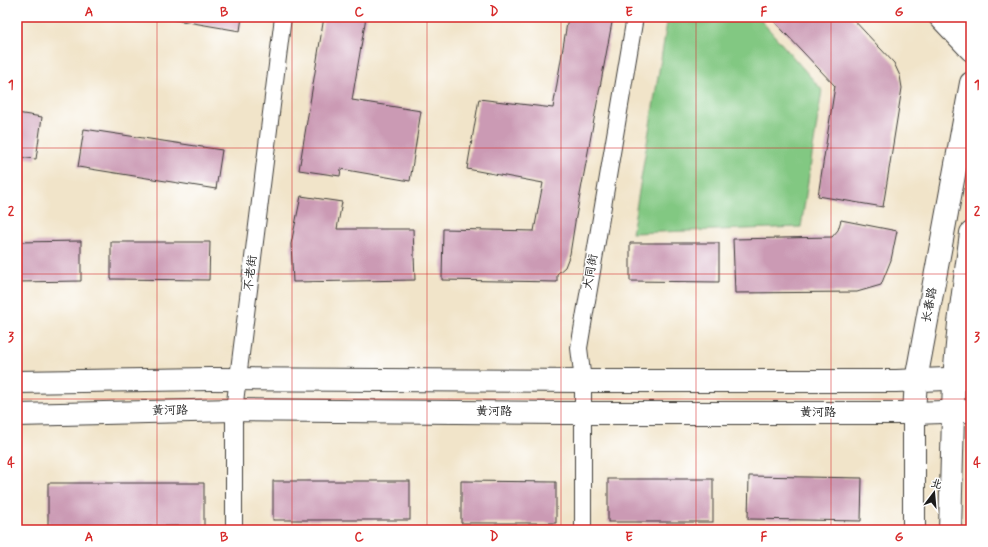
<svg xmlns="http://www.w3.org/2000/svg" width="988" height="547" viewBox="0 0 988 547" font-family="Mynerve,'LXGW WenKai TC',sans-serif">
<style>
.green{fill:#82c882;stroke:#4f724f}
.building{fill:#cb9ab4}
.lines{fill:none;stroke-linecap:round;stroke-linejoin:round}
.street-casing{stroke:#3c3a36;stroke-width:18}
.secondary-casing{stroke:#3c3a36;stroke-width:24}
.primary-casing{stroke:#3c3a36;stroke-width:24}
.street{stroke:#fff;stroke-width:16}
.secondary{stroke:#fff;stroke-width:22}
.primary{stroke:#fff;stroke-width:22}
.grid{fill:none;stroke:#d62828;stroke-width:1;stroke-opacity:0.55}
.labels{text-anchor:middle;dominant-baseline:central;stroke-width:3;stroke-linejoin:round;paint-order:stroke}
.street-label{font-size:12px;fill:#1c1c1c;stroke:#fff}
.neatline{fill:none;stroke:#d62828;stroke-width:1.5}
.grid-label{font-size:13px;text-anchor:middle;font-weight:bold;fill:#d62828}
</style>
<rect width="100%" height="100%" fill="#fff"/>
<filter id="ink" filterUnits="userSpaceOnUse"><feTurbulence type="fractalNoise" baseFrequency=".025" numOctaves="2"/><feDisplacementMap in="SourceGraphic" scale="8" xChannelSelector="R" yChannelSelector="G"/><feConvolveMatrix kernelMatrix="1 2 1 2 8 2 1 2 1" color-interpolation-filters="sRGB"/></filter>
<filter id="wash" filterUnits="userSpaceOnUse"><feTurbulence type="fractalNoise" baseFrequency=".012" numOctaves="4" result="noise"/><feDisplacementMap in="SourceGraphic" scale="16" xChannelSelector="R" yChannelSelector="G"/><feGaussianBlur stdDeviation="0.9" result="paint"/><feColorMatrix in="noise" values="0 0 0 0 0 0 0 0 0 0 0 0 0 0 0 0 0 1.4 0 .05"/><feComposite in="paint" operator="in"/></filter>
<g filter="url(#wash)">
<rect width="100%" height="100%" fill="#f1e4c9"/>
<!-- green -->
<polygon class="green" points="668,17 758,17 822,90 801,227 632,233"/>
<g id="blocks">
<!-- building -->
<g class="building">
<polygon points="158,17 242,17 240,31"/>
<polygon points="324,17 366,17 352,100 421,111 410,181 341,169 340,176 299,170"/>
<polygon points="568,17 613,17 575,222 570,254 565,267 557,274 557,282 442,280 443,229 534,231 543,183 467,169 479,99 553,108"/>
<polygon points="770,17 851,17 894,63 900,76 902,88 883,207 818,196 835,86"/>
<polygon points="17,113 42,117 36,159 17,157"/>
<polygon points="84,129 222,150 216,189 78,167"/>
<polygon points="301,196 342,202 337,229 413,229 415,280 293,282 291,244"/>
<polygon points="841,220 897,231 891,260 881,285 857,292 735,293 733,239 832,237 838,230"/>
<polygon points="81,241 81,281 17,282 17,242"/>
<polygon points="111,242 210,242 209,280 111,279"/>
<polygon points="630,243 719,243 719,282 630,281"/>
<polygon points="749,476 862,478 861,521 748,519"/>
<rect x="608" y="479" width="105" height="43"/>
<rect x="273" y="481" width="137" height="39"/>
<polygon points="461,481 556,482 556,523 461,523"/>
<polygon points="48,483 204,483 204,526 48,527"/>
</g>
</g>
</g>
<g filter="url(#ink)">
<use href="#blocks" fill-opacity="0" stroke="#3c3a36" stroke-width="1"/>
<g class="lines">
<!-- street casing -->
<g class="street-casing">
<g id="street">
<polyline points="234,530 234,410 283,17"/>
<polyline points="583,530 583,381 579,348 635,17"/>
</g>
</g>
<!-- secondary casing -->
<g class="secondary-casing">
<g id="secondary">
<polyline points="940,17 971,50"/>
<polyline points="966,17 971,22"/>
</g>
</g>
<!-- primary casing -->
<g class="primary-casing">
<g id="primary">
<polyline points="17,382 210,379 583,381 896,381 971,378"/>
<polyline points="17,415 234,410 563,413 914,413 971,411"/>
<polyline points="914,530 914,413 916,380 971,83"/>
<polyline points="950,530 954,378 959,323 971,233"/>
</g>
</g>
<!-- street -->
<use href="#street" class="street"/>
<!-- secondary -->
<use href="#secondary" class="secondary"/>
<!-- primary -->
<use href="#primary" class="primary"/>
</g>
</g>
<!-- grid -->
<path class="grid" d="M 157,17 L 157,530M 292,17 L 292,530M 427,17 L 427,530M 561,17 L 561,530M 696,17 L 696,530M 831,17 L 831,530M 17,148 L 971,148M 17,274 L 971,274M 17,399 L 971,399"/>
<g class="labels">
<!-- street labels -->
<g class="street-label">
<text transform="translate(591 272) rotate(-80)">大同街</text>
<text transform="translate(251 273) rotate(-83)">不老街</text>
<text transform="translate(930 305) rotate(-79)">长春路</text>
<text transform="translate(170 411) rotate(-1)">黄河路</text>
<text x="494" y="412">黄河路</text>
<text x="818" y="413">黄河路</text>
</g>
</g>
<!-- margin -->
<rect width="988" height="547" fill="none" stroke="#fff" stroke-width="44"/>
<!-- north arrow -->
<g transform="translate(934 493) rotate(16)" stroke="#ffffff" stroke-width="3" paint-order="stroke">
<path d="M0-3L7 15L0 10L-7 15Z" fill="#1c1c1c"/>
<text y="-6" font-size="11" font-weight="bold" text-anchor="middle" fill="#1c1c1c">北</text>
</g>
<rect x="22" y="22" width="944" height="503" class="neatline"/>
<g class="grid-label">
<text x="89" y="16">A</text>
<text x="224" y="16">B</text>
<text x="359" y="16">C</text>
<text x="494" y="16">D</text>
<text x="629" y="16">E</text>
<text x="764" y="16">F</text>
<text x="899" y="16">G</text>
<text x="11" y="89">1</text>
<text x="977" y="89">1</text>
<text x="11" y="215">2</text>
<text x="977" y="215">2</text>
<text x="11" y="341">3</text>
<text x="977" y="341">3</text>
<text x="11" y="467">4</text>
<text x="977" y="467">4</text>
<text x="89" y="541">A</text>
<text x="224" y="541">B</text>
<text x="359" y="541">C</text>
<text x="494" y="541">D</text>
<text x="629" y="541">E</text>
<text x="764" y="541">F</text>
<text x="899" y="541">G</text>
</g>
</svg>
